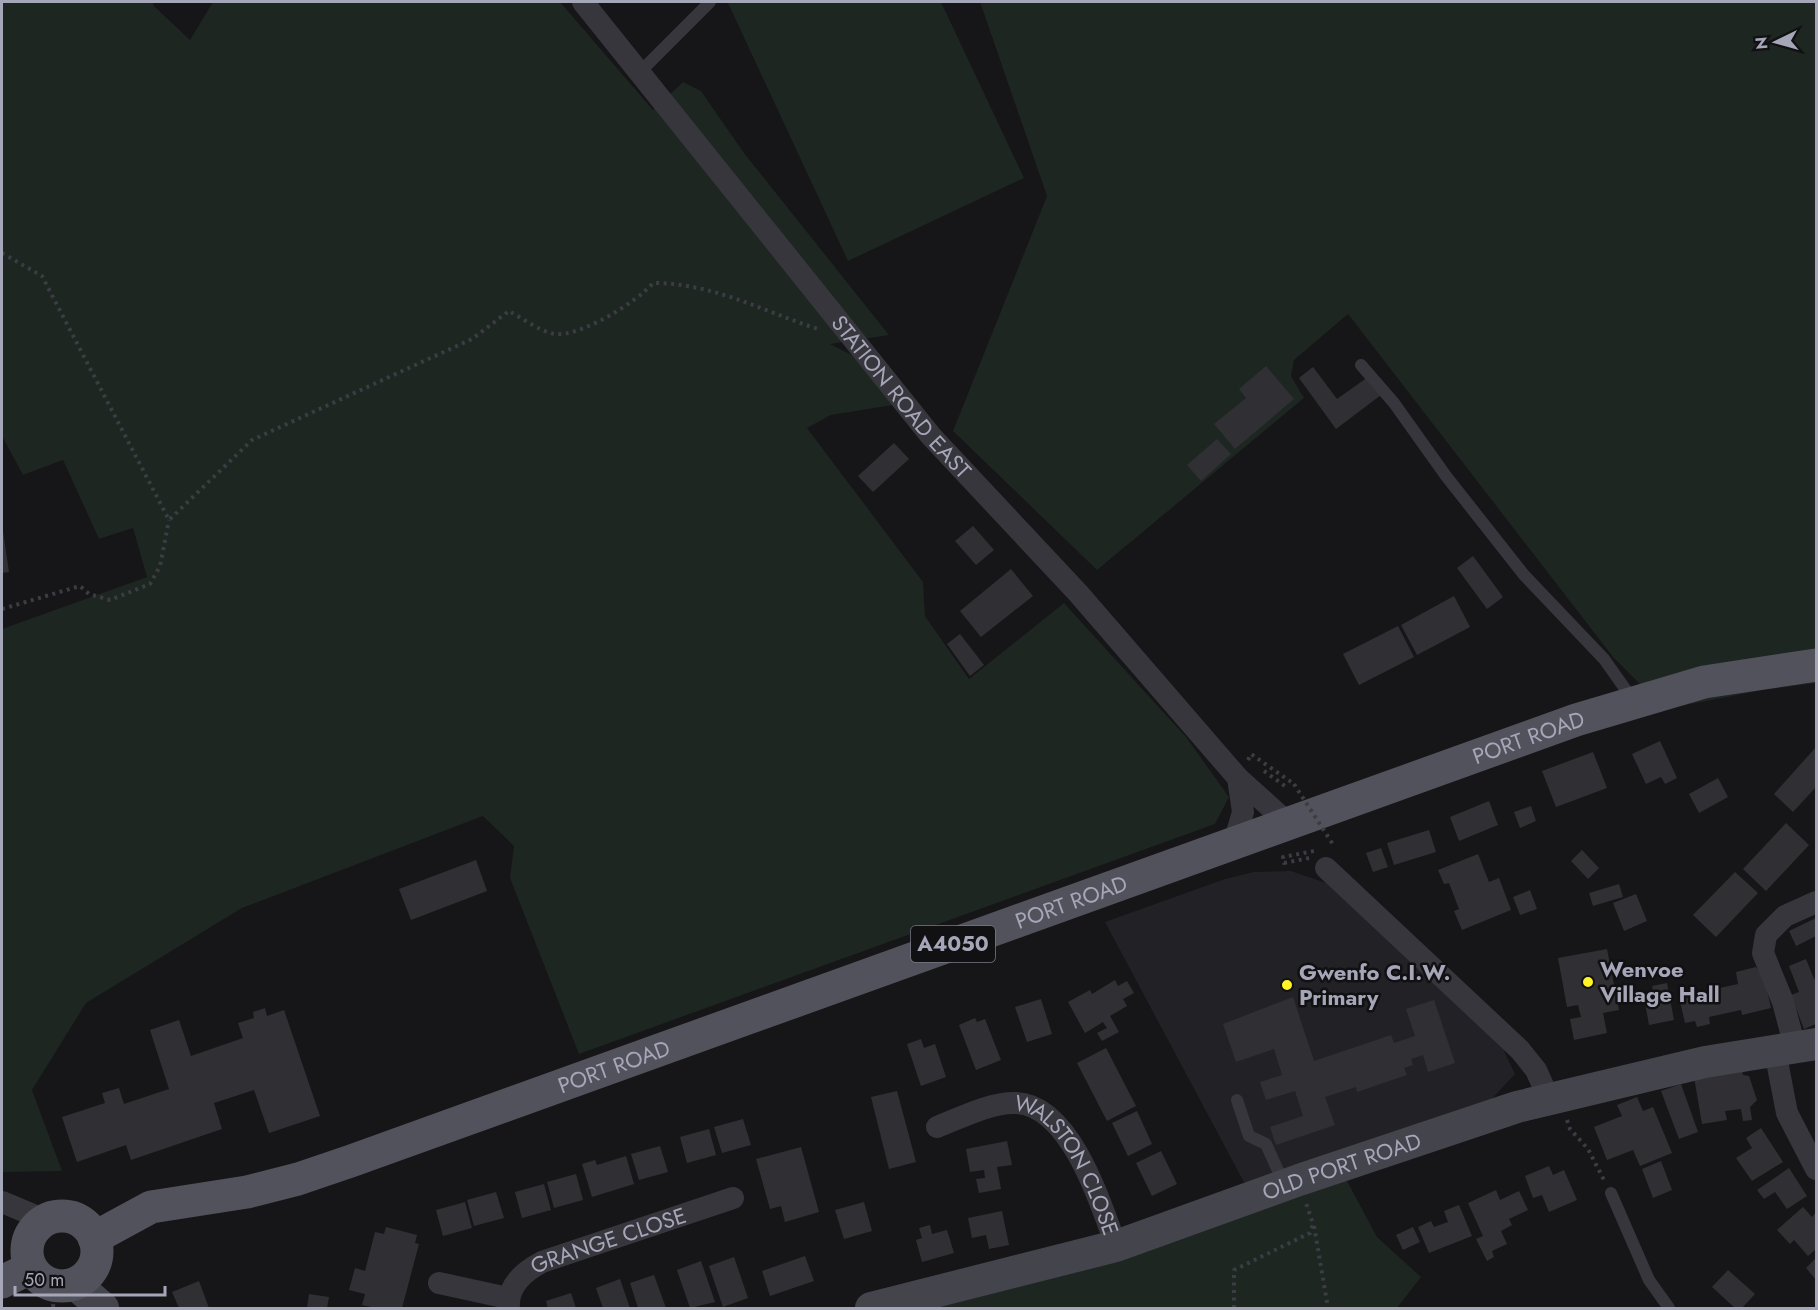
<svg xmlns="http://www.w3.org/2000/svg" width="1818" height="1310" viewBox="0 0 1818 1310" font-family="Jost,sans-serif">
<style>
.built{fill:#222125}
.green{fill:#1d2620}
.building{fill:#303034}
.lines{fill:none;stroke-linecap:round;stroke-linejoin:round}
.path{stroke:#3c3c44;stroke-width:4;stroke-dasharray:3 4.5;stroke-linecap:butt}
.lane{stroke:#37363d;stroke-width:12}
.street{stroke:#37363d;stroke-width:22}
.secondary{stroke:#44444d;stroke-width:32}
.primary{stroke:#52525c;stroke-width:33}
.path-bridge{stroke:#3c3c44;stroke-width:4;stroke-dasharray:3 4.5;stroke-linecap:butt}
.poi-dot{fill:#fff326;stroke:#111012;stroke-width:2}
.labels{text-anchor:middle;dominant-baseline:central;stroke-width:5;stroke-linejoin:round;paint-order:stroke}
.shield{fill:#111012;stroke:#797987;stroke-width:1.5}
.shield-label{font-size:21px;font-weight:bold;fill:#a6a6b9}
.street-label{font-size:22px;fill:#a6a6b9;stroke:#111012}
.poi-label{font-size:22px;font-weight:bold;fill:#a6a6b9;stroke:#111012;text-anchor:start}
</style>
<rect width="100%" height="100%" fill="#161517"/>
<!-- built -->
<polygon class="built" points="1291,871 1326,883 1503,1049 1515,1074 1488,1103 1246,1186 1105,922 1225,879 1254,872"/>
<!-- green -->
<g class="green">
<polygon points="2,2 154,2 153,5 190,40 213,2 560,2 653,110 683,82 701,91 744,153 889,335 830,344 860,359 893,405 831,415 807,428 923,582 925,616 969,679 1064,603 1186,737 1229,797 1215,824 579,1054 510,878 514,846 483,816 242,908 86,1003 32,1090 62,1171 2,1172 2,629 147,577 133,528 99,539 63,460 23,475 2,436"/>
<polygon points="731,2 941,2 1024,178 848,261 728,3"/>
<polygon points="980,2 1816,2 1816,683 1763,690 1665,709 1613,657 1348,314 1294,360 1291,376 1304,398 1097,570 953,431 1047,196"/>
<polygon points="1346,1179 1377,1237 1421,1277 1397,1308 919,1308"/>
</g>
<!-- building -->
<g class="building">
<polygon points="1266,366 1294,399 1235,449 1214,424 1246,398 1239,389"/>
<polygon points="1313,367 1337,399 1368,377 1381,395 1336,429 1299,378"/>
<polygon points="1217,439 1231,454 1201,481 1187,465"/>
<polygon points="894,443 909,459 873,492 858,476"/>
<polygon points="2,524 9,572 2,573"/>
<polygon points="973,526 994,550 976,565 955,541"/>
<polygon points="1473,556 1503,597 1487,609 1457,568"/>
<polygon points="1011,569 1033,596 981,637 960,611"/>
<polygon points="1454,596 1470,627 1417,655 1401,625"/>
<polygon points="1398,626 1414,657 1359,685 1343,654"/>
<polygon points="960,634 984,665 970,676 947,644"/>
<polygon points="1660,741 1677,778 1665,784 1661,777 1646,784 1632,754"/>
<polygon points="1816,747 1816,787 1793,812 1774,794"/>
<polygon points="1593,752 1607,788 1556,807 1542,771"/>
<polygon points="1718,778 1728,797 1699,813 1689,794"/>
<polygon points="1489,801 1498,825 1459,841 1450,817"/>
<polygon points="1531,806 1536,821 1520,828 1514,812"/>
<polygon points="1786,823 1809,845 1766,891 1743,869"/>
<polygon points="1429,830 1436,852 1394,865 1387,843"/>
<polygon points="1381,848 1388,867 1373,872 1366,853"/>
<polygon points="1582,850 1599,868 1588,879 1571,861"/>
<polygon points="1478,854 1489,882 1499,878 1511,910 1462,930 1454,911 1459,909 1449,883 1444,884 1438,870"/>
<polygon points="476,860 487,891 411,920 399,889"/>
<polygon points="1735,872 1758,893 1716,937 1693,915"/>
<polygon points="1619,884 1623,897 1593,906 1589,893"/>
<polygon points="1530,890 1537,909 1520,915 1513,897"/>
<polygon points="1636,894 1647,921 1624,931 1613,903"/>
<polygon points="1816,918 1816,936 1796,946 1789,931"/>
<polygon points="1607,949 1619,1010 1603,1013 1607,1033 1574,1040 1570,1019 1581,1017 1578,1005 1567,1007 1558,958"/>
<polygon points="1806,959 1814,979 1816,978 1816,1024 1804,1029 1791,995 1799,992 1789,966"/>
<polygon points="1756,967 1764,977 1771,1008 1742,1015 1741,1010 1709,1017 1710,1024 1697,1027 1695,1021 1685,1023 1679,997 1738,984 1736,972"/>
<polygon points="1115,980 1118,986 1127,981 1134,993 1123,999 1127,1006 1110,1016 1119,1032 1102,1041 1097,1033 1107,1028 1103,1022 1085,1033 1068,1002 1090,990 1092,994"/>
<polygon points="1667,983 1674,1020 1649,1025 1644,997 1654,995 1652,986"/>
<polygon points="1293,997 1314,1061 1391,1035 1394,1043 1415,1036 1406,1009 1434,1000 1455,1063 1428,1072 1423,1055 1411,1059 1413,1065 1404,1068 1407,1075 1357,1092 1356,1087 1325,1097 1335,1125 1276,1145 1270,1127 1303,1116 1295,1091 1266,1100 1260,1082 1282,1075 1274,1049 1236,1062 1223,1024"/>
<polygon points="1041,999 1052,1034 1027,1042 1015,1007"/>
<polygon points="265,1008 267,1016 284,1010 320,1116 269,1133 254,1090 214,1103 222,1129 131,1160 126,1145 77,1162 62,1117 105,1103 102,1093 119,1088 124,1104 169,1089 150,1030 179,1020 191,1056 243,1038 238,1023 254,1018 253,1012"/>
<polygon points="975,1018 977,1022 985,1019 1001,1060 976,1070 959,1025"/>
<polygon points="921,1039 924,1048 935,1044 946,1077 921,1086 907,1044"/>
<polygon points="1106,1048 1136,1106 1107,1121 1077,1063"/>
<polygon points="1741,1063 1743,1075 1749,1076 1757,1100 1750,1107 1752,1120 1743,1121 1741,1109 1725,1111 1727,1120 1702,1124 1693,1071"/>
<polygon points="1681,1084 1698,1132 1679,1139 1661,1091"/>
<polygon points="897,1091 916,1162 889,1169 871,1097"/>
<polygon points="1637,1097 1643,1111 1653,1107 1672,1153 1640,1166 1633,1150 1607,1160 1594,1127 1622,1116 1617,1105"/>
<polygon points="1137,1111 1152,1144 1128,1156 1112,1123"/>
<polygon points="743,1119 751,1145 722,1153 714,1127"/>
<polygon points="1761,1128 1783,1162 1752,1181 1736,1158 1752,1148 1746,1138"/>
<polygon points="709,1129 716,1155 687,1163 680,1137"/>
<polygon points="1007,1141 1012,1165 997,1167 1001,1189 979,1193 976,1179 985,1178 984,1170 970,1172 966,1149"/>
<polygon points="660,1146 668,1172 639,1180 631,1154"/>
<polygon points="801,1147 819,1212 785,1222 781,1206 770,1209 756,1159"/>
<polygon points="1161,1151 1177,1184 1152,1196 1136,1163"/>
<polygon points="626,1156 634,1184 592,1197 582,1164 595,1160 597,1165"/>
<polygon points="1661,1161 1672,1190 1653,1198 1642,1169"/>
<polygon points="1549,1166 1553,1175 1564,1170 1577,1200 1549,1212 1542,1195 1533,1198 1525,1176"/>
<polygon points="1789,1168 1807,1196 1787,1209 1775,1192 1764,1199 1757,1190"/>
<polygon points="576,1174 583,1200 554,1208 547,1182"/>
<polygon points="544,1184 551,1210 522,1218 515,1192"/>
<polygon points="1496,1190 1500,1200 1519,1191 1528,1210 1509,1219 1512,1225 1501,1231 1507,1244 1492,1251 1494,1257 1487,1261 1476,1239 1483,1236 1468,1203"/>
<polygon points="496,1192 504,1218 474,1226 467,1200"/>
<polygon points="465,1202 472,1228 443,1236 436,1210"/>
<polygon points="864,1202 872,1231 844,1239 835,1210"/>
<polygon points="1459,1205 1472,1236 1429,1253 1418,1227 1431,1221 1434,1227 1448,1222 1444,1211"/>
<polygon points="1803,1207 1812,1217 1816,1212 1816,1249 1808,1256 1794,1240 1790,1244 1777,1230"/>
<polygon points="1002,1211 1009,1245 989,1249 986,1235 972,1238 968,1218"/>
<polygon points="930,1225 932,1234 947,1230 954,1253 922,1262 916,1240 922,1238 919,1228"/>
<polygon points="386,1227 417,1235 415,1243 419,1244 402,1308 376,1308 362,1305 365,1294 349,1290 355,1268 365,1271 375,1232 384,1234"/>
<polygon points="1413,1227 1420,1242 1403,1250 1396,1235"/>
<polygon points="805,1256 814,1281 770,1296 762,1271"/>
<polygon points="734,1257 748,1298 723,1307 709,1266"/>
<polygon points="1816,1258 1816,1280 1806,1268"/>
<polygon points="701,1261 715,1302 690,1308 677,1270"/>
<polygon points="1728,1270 1755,1294 1742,1308 1735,1308 1712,1287"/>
<polygon points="654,1275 666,1308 638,1308 630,1283"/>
<polygon points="620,1279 630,1308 603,1308 596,1288"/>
<polygon points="199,1281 209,1308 179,1308 172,1292"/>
<polygon points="571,1293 576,1308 548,1308 546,1301"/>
<polygon points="309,1294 329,1297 327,1308 307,1308"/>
</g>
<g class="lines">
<!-- path -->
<g class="path">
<path d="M 2,253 L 42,276 L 169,520 L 252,440 L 472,339 L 509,311 C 522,318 541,332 555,334 C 580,337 637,302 653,283 C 713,283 762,311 818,329"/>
<polyline points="2,609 80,586 89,594 110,600 150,584 160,566 169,520"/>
<polyline points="1248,760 1251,754 1294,784"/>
<polyline points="1264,771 1285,786"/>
<polyline points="1309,858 1284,863 1283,857 1314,851"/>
<polyline points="1567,1120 1570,1129 1588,1149 1605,1182"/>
<polyline points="1314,1226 1328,1308"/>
<polyline points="53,1307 54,1299"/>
<polyline points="1234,1308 1234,1270 1310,1233 1313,1224 1306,1203"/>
</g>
<!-- lane -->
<g class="lane">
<polyline points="640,72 710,2"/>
<polyline points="1361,365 1394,403 1446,476 1524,575 1604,659 1633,700"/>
<polyline points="1237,1100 1249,1136 1266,1144 1284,1184"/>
<polyline points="1611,1193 1649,1280 1669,1308"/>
</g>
<!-- street -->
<g class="street">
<path id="s1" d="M 583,2 L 931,436 L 1078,593 L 1238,778 L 1288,823"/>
<polyline points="1234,843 1243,812 1238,778"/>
<polyline points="1326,868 1520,1050 1536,1070 1549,1099"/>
<polyline points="1795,1047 1783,1002 1763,953 1766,935 1785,916 1816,902"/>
<polyline points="1775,1051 1787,1113 1816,1169"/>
<path id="s2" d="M 937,1127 C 960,1118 991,1102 1016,1103 C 1070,1105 1101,1203 1116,1246"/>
<polyline points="2,1202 45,1220"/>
<polyline points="439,1283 508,1298"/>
<path id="s3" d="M 509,1308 C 507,1286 523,1272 542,1262 L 733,1198"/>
</g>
<!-- secondary -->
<g class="secondary">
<polyline points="75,1284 103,1308"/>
<path id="s4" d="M 871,1308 L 1116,1246 L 1299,1180 L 1517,1107 L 1705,1062 L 1816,1044"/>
</g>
<!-- primary -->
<g class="primary">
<circle cx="62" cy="1251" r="35"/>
<path id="s5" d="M 94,1238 L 151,1207 L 247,1192 L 298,1179 L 351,1161 L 1576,720 L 1704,682 L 1816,665"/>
<polyline points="2,1282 30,1268"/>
</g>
<!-- path-bridge -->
<polyline class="path-bridge" points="1294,784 1334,846"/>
</g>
<!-- markers -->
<g class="poi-dot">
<circle cx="1588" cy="982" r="6"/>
<circle cx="1287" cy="985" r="6"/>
</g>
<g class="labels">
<!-- shield labels -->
<rect class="shield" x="911" y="926" width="84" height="36" rx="4.5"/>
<g class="shield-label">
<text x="953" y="944">A4050</text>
</g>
<!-- street labels -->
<g class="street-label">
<text stroke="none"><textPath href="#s1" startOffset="507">STATION ROAD EAST</textPath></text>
<text stroke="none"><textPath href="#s5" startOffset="1522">PORT ROAD</textPath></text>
<text stroke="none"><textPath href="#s5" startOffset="1036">PORT ROAD</textPath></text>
<text stroke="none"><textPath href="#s5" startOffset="550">PORT ROAD</textPath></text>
<text stroke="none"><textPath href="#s4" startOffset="492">OLD PORT ROAD</textPath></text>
<text stroke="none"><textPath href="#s2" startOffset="168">WALSTON CLOSE</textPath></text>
<text stroke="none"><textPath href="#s3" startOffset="130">GRANGE CLOSE</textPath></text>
</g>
<!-- poi labels -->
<g class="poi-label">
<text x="1600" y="969">Wenvoe<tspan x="1600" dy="25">Village Hall</tspan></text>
<text x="1299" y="972">Gwenfo C.I.W.<tspan x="1299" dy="25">Primary</tspan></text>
</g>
</g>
<!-- border -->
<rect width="1818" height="1310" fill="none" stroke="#a6a6b9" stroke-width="6"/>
<!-- north arrow -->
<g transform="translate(1776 42) rotate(265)" stroke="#111012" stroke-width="4.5" paint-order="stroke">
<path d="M0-4.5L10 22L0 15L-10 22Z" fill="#a6a6b9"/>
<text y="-9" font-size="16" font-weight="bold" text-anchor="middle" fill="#a6a6b9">N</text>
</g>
<!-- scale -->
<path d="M15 1286v9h150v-9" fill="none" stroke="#a6a6b9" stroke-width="3"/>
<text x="24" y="1286" font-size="18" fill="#a6a6b9" stroke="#111012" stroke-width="4.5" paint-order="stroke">50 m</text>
</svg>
